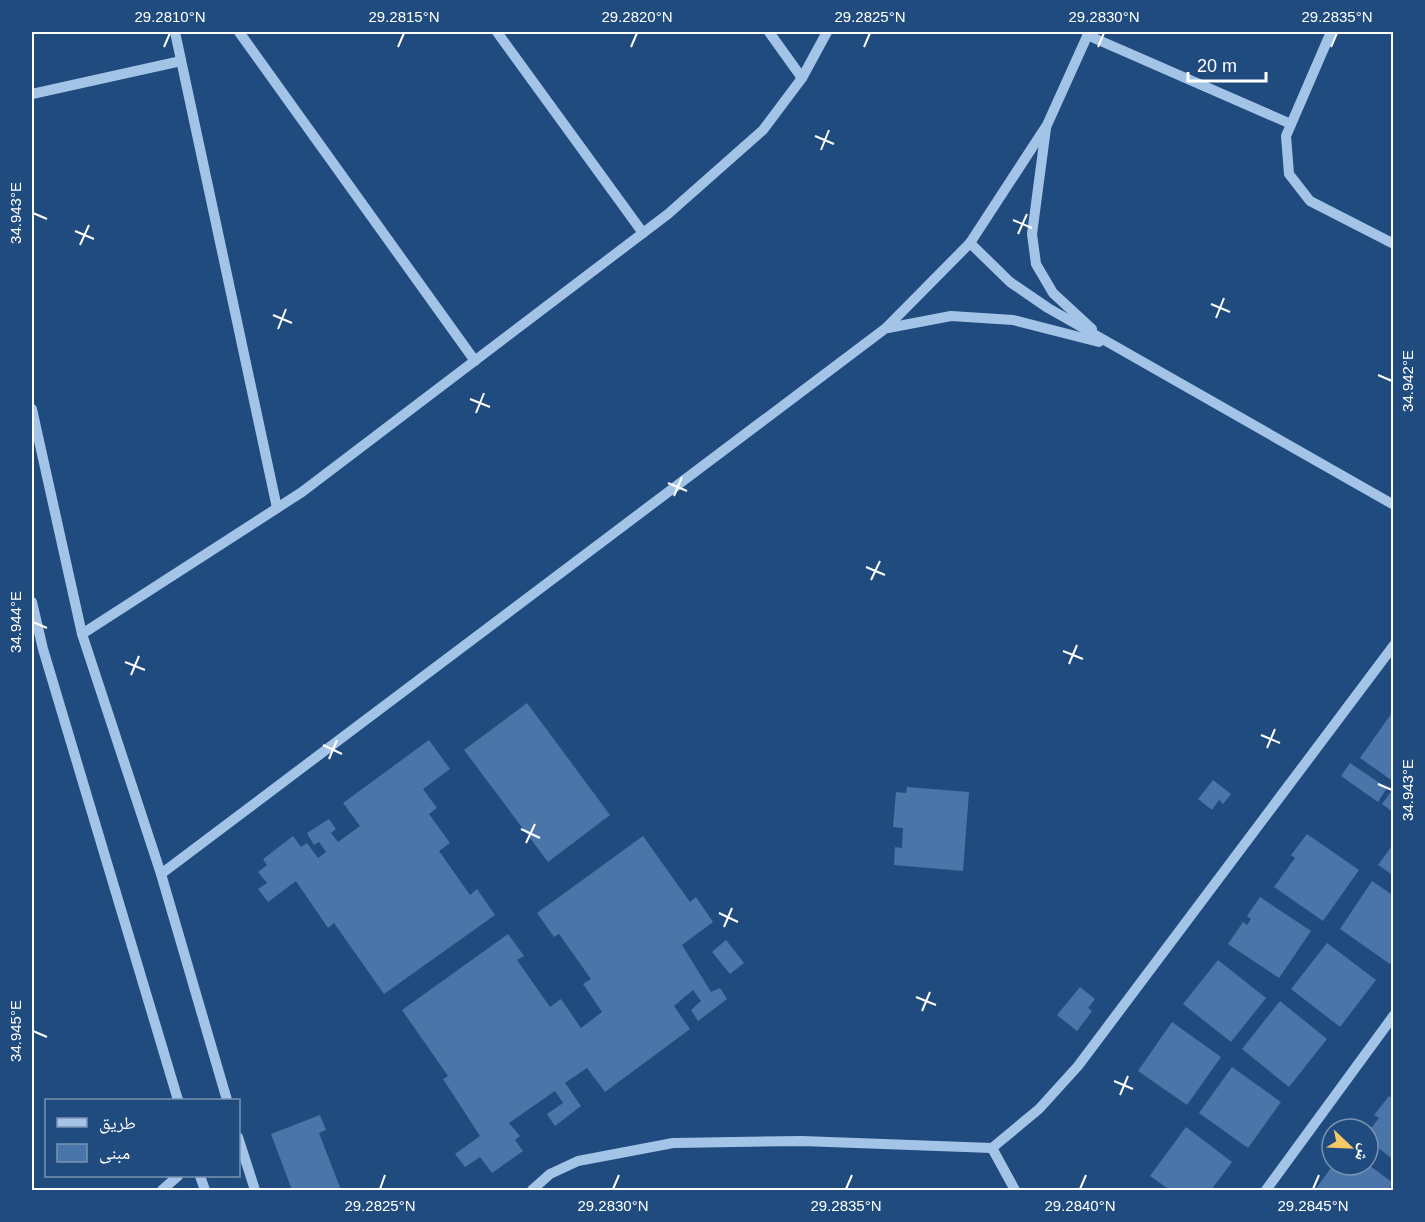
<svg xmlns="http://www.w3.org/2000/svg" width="1425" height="1222" viewBox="0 0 1425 1222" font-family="Helvetica,'Noto Naskh Arabic',sans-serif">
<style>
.building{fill:#4975a8}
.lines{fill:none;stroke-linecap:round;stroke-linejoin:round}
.minor{stroke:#a4c4e7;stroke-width:10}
.ticks{fill:none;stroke:#fff;stroke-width:2}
.neatline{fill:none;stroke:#fff;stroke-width:2}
.ticks-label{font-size:15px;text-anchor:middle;fill:#fff}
</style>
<rect width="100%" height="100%" fill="#204b7e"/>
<!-- building -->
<g class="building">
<polygon points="527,703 610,815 548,862 464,750"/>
<polygon points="1394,710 1394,782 1360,758"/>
<polygon points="429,740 450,769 423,789 437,808 429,814 450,843 439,851 470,895 477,889 495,915 384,994 334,923 328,928 296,881 268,902 258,889 267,883 258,872 267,865 263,859 293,836 301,847 307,843 318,858 326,852 319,842 314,845 307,833 329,819 336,829 331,833 338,842 360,826 343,803"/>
<polygon points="1350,763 1387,788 1378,802 1341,776"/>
<polygon points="1213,780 1231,794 1223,804 1219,800 1212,810 1198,799"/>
<polygon points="907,787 969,792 963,871 894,865 895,847 902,848 903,828 893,827 896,792 906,793"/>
<polygon points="1394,788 1394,813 1382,804"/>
<polygon points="1307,834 1359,870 1323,921 1274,887 1295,858 1291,855"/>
<polygon points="643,836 690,902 696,897 713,922 682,945 711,992 720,988 727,999 698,1021 691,1010 701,1001 693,990 674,1006 690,1029 605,1092 587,1068 565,1083 581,1106 555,1126 547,1114 563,1103 555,1091 509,1123 520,1136 515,1140 523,1151 492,1173 480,1157 465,1167 455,1154 480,1136 443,1079 448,1076 402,1010 508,934 524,956 517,960 550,1007 561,999 581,1028 602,1012 583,984 591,979 559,934 554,937 537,913"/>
<polygon points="1394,843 1394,876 1378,865"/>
<polygon points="1372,881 1394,896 1394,959 1390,964 1340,929"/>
<polygon points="1260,897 1311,931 1279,978 1228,944 1243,922 1247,925 1251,919 1247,916"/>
<polygon points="726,940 744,963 730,974 712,952"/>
<polygon points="1327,943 1376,980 1340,1027 1291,989"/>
<polygon points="1218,960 1266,998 1231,1042 1183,1004"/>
<polygon points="1080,987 1095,999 1088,1008 1092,1011 1077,1031 1057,1015"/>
<polygon points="1280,1001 1327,1039 1289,1087 1242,1049"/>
<polygon points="1172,1022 1221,1057 1187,1105 1138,1071"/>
<polygon points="1232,1067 1281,1102 1248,1148 1199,1113"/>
<polygon points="1389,1096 1394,1100 1394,1160 1368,1140 1368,1132 1379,1118 1374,1115"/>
<polygon points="320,1115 326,1130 319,1133 341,1190 292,1190 271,1134"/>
<polygon points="1186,1127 1232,1162 1211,1190 1170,1190 1150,1176"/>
<polygon points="1333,1165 1369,1165 1393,1183 1388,1190 1315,1190"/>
</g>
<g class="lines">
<!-- minor -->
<g class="minor">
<polyline points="175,32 277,508"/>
<polyline points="239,32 475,361"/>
<polyline points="497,32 643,233"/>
<polyline points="769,32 802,78"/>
<polyline points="1331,32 1286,136 1289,174 1310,201 1394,244"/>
<polyline points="1087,35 1291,124"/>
<polyline points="32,94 181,61"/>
<polyline points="1046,128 1032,234 1036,264 1053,293 1092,329"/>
<polyline points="970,243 1010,282 1048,308 1394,505"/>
<polyline points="888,328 951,316 1013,320 1099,342"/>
<polyline points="32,409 82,634 161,874 227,1100"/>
<polyline points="32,602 43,649 178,1100"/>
<polyline points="82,634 302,492 668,214 763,130 802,78 827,32"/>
<polyline points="161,874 886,328 970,243 1047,125 1089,32"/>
<polyline points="238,1137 255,1190"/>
<polyline points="992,1148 1015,1190"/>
<polyline points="200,1176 205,1190"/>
<polyline points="162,1190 178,1176"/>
<polyline points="532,1190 550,1174 578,1161 673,1143 802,1141 992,1148 1039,1109 1078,1066 1394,645"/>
<polyline points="1266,1190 1394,1015"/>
</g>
</g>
<!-- ticks -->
<path class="ticks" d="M 164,47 L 170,33M 398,47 L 404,33M 631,47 L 637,33M 864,47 L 870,33M 1098,47 L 1104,33M 1331,47 L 1337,33M 815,136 L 834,144M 821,150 L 829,130M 33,213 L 47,219M 1013,220 L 1032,228M 75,231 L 94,239M 1018,234 L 1027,214M 80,245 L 89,225M 1211,304 L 1230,312M 273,315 L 292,323M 1216,318 L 1224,298M 278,329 L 286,309M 1378,375 L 1392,381M 470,399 L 490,407M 476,413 L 484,393M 668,483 L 687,491M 674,496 L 682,477M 866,567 L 885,575M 871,580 L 880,561M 33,622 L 47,628M 1063,651 L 1083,659M 125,662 L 145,670M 1069,664 L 1077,645M 131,675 L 139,656M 1261,735 L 1280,743M 323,745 L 342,754M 1267,748 L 1275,729M 329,759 L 337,740M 1378,784 L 1392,790M 521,829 L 540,838M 526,843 L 535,824M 719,913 L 738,922M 724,927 L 732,908M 916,997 L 936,1005M 922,1011 L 930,992M 33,1031 L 47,1037M 1114,1081 L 1133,1089M 1120,1095 L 1128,1076M 380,1189 L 385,1175M 613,1189 L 619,1175M 846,1189 L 852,1175M 1080,1189 L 1086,1175M 1313,1189 L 1319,1175"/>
<!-- border -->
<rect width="1425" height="1222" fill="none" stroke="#204b7e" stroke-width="66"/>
<!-- legend -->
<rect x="45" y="1099" width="195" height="78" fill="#204b7e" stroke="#7993b2" stroke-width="1.5"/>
<rect x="57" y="1118" width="30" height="9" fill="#a4c4e7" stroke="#7993b2" stroke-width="1.5"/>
<text x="99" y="1129" font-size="18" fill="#ffffff">طريق</text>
<rect x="57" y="1144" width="30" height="18" fill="#4975a8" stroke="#7993b2" stroke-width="1.5"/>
<text x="99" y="1159" font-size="18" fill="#ffffff">مبنى</text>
<!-- north arrow -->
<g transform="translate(1350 1147) rotate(113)"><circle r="28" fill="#204b7e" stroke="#7993b2" stroke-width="1.5"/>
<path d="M0-4.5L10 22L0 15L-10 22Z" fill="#f4c865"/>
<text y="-9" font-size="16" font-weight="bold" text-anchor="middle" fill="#ffffff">ش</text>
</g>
<!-- scale -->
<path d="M1188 72v9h78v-9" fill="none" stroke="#ffffff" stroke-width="3"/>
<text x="1197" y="72" font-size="18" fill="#ffffff" stroke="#204b7e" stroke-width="4.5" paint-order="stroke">20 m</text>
<rect x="33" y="33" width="1359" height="1156" class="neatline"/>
<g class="ticks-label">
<text x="170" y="22">29.2810°N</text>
<text x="404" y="22">29.2815°N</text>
<text x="637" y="22">29.2820°N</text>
<text x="870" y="22">29.2825°N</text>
<text x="1104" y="22">29.2830°N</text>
<text x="1337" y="22">29.2835°N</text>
<text transform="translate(16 213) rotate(-90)" y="5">34.943°E</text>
<text transform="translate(1408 381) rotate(-90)" y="5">34.942°E</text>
<text transform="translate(16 622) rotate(-90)" y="5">34.944°E</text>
<text transform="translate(1408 790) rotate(-90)" y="5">34.943°E</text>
<text transform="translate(16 1031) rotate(-90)" y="5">34.945°E</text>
<text x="380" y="1211">29.2825°N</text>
<text x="613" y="1211">29.2830°N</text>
<text x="846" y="1211">29.2835°N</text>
<text x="1080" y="1211">29.2840°N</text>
<text x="1313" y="1211">29.2845°N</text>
</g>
</svg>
